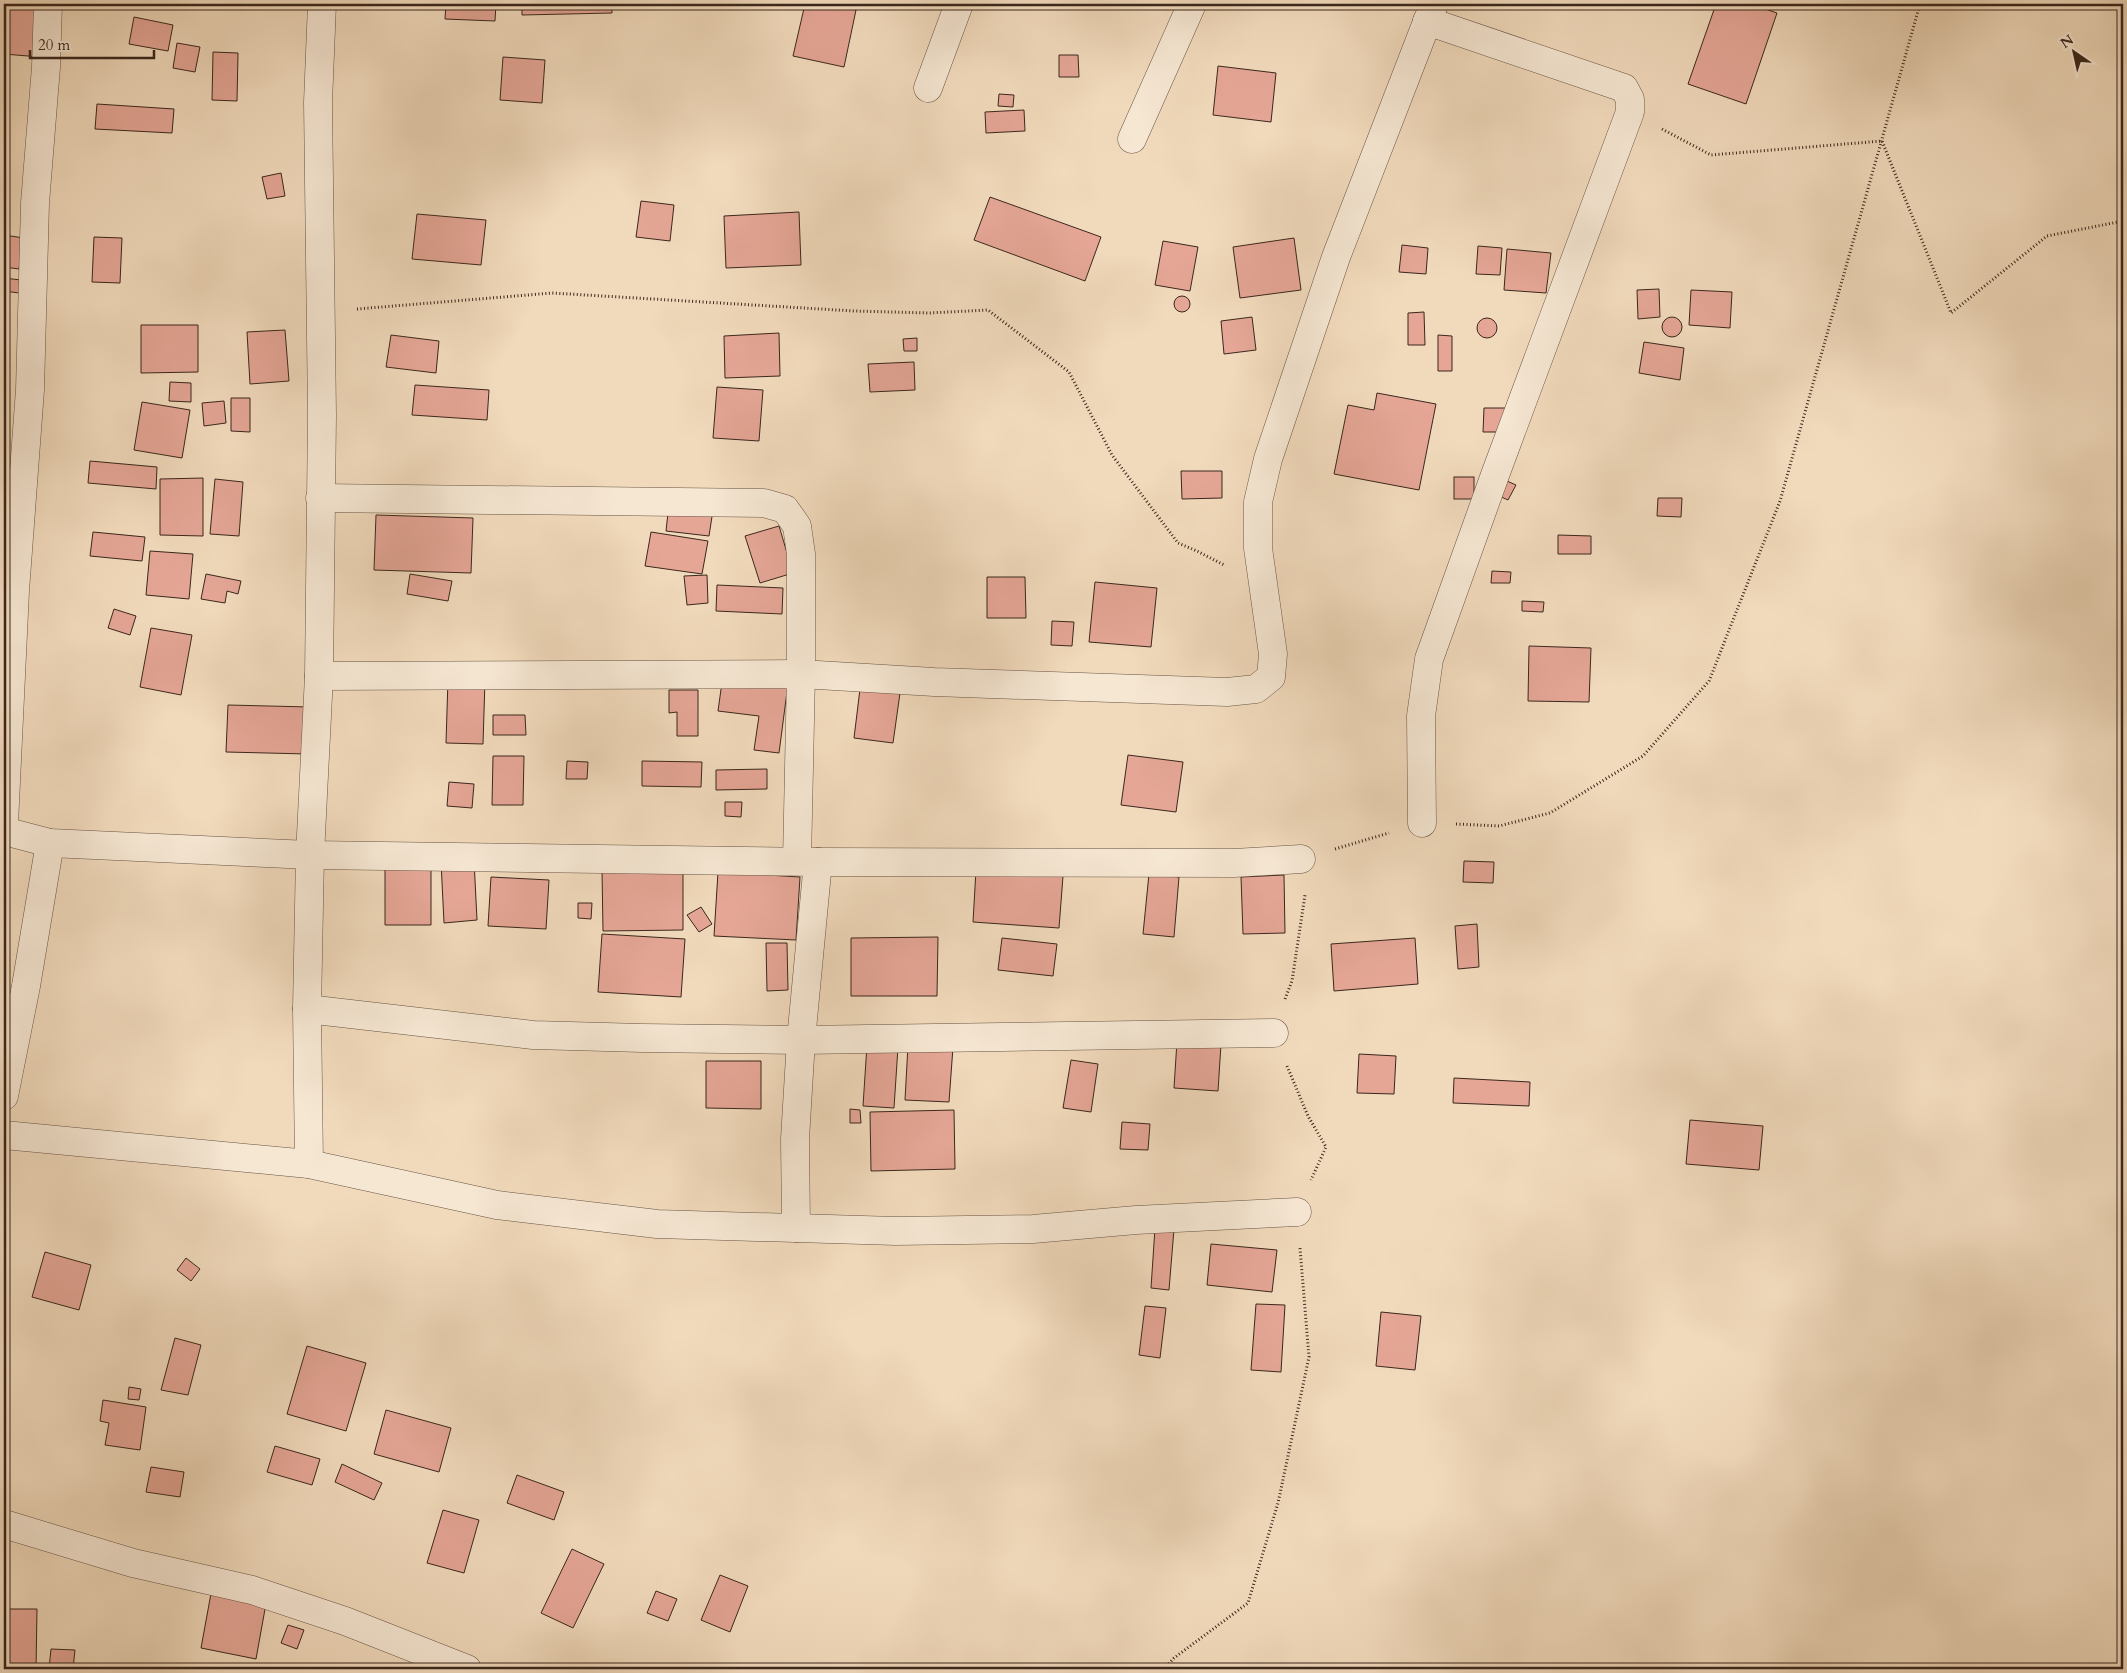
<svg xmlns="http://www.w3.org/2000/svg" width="2127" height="1673" viewBox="0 0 2127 1673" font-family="Cardo,serif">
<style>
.building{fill:#e5a696;stroke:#3b271c}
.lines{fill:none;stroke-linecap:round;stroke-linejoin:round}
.minor-casing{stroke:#685444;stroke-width:29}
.path{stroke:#3b271c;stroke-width:3;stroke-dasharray:1 2.5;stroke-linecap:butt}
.minor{stroke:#f6e7d3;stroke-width:28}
</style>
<rect width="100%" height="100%" fill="#f1dabc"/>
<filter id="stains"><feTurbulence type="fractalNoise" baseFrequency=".004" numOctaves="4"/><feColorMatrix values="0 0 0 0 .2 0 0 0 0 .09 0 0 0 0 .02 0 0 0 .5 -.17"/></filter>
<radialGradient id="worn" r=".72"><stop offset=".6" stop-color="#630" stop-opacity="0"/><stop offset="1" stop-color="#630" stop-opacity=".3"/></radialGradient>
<!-- building -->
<g class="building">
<polygon points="4,4 45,8 40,57 4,54"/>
<polygon points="446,4 496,4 495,21 445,19"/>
<polygon points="522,4 612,4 612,13 522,15"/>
<polygon points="805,4 826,4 856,10 844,67 793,56"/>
<polygon points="1716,4 1751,4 1777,13 1746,104 1688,84"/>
<polygon points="134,17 173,25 168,51 129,44"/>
<polygon points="177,43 200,47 195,72 173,68"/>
<polygon points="213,52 238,53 237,101 212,100"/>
<polygon points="1059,55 1078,55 1079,77 1059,77"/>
<polygon points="503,57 545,60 542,103 500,100"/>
<polygon points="1218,66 1276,73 1271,122 1213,115"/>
<polygon points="999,94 1014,95 1013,107 998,106"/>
<polygon points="97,104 174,109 172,133 95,129"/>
<polygon points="1024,110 1025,131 986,133 985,112"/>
<polygon points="281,173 285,196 267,199 262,177"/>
<polygon points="990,197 1101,237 1085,281 974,240"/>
<polygon points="641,201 674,205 670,241 636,237"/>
<polygon points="799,212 801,265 726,268 724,216"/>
<polygon points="417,214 486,220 481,265 412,259"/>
<polygon points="4,235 24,238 19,269 4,267"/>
<polygon points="94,237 122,238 120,283 92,282"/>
<polygon points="1294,238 1301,290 1240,298 1233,247"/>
<polygon points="1163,241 1198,247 1190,291 1155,285"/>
<polygon points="1402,245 1428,248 1426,274 1399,272"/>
<polygon points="1478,246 1502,248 1500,275 1476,274"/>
<polygon points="1507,249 1551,253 1546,293 1504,290"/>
<polygon points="4,278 21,280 19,293 4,291"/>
<polygon points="1659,289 1660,317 1638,319 1637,290"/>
<polygon points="1691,290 1732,292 1730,328 1689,325"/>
<circle cx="1182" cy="304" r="8"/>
<polygon points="1424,312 1425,345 1408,345 1408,313"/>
<polygon points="1252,317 1256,350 1224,354 1221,321"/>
<circle cx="1672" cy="327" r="10"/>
<circle cx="1487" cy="328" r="10"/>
<polygon points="141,325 198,325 198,372 141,373"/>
<polygon points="285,330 289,381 250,384 247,332"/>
<polygon points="779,333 780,376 725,378 724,336"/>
<polygon points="391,335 439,341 436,373 386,367"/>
<polygon points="1438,335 1452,336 1452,371 1438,371"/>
<polygon points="917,338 917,351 904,351 903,339"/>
<polygon points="1644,342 1684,348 1680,380 1639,373"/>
<polygon points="914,362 915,390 870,392 868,364"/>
<polygon points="170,382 191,383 191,402 169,401"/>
<polygon points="415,385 489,390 487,420 412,415"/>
<polygon points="717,387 763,390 759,441 713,438"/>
<polygon points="1377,393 1436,404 1419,490 1334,474 1348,405 1374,410"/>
<polygon points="231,398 250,398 250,432 231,431"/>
<polygon points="224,401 226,423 204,426 202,403"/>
<polygon points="142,402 190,410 182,458 134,450"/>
<polygon points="1484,408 1506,408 1505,432 1483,432"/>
<polygon points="90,461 157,467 156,489 88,483"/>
<polygon points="1181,471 1222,471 1222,498 1182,499"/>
<rect x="1454" y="477" width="20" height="22"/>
<polygon points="203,478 203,536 160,535 160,479"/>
<polygon points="215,479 243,482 239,536 210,534"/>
<polygon points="1507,481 1516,485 1508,500 1499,496"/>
<polygon points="1658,498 1682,498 1681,517 1657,516"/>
<polygon points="669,504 713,510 709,536 666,531"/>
<polygon points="376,515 473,518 471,573 374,570"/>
<polygon points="779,526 793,573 760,583 745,536"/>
<polygon points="93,532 145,537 142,561 90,556"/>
<polygon points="651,532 708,541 702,574 645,566"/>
<polygon points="1558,535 1591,536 1591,554 1558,554"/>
<polygon points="150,551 193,554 189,599 146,595"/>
<polygon points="1492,571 1511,572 1510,583 1491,583"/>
<polygon points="206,574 241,581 238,594 227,591 225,603 201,599"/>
<polygon points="410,574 452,581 448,601 407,594"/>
<polygon points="707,575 708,603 687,605 684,576"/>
<polygon points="987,577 1025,577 1026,618 987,618"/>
<polygon points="1095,582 1157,588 1151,647 1089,642"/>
<polygon points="717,585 783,588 782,614 716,611"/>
<polygon points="1522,601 1544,602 1543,612 1522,611"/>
<polygon points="114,609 136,616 130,635 108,628"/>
<polygon points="1052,621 1074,622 1072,646 1051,645"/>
<polygon points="151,628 192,635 181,695 140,687"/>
<polygon points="1529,646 1591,648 1589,702 1528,701"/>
<polygon points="723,675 788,684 779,753 754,750 759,716 718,711"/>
<polygon points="448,679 485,680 483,744 446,743"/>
<polygon points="860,689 900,693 893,743 854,738"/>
<polygon points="669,690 698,690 698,736 677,736 677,712 669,713"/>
<polygon points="228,705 310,707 308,754 226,752"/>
<polygon points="493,715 525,715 526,735 493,735"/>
<polygon points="1128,755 1183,762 1176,812 1121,805"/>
<polygon points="493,756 524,756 523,805 492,805"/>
<polygon points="567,761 588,762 587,779 566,779"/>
<polygon points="642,761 702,762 701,787 642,786"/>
<polygon points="767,769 767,789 716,790 716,770"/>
<polygon points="449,782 474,784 472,808 447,806"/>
<polygon points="725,802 742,802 741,817 725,816"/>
<polygon points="474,860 477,920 444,923 441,862"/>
<polygon points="1464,861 1494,862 1493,883 1463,882"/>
<polygon points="431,864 431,925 385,925 385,865"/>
<polygon points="683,870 683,930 603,931 602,871"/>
<polygon points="976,870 1063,876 1059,928 973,922"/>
<polygon points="718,872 800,877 796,940 714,936"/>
<polygon points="1149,874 1179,877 1174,937 1143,934"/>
<polygon points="1284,875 1285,933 1243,934 1241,877"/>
<polygon points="491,877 549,880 546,929 488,926"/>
<polygon points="578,903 592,903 591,919 578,918"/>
<polygon points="701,907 712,924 699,932 687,915"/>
<polygon points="1477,924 1479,967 1458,969 1455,926"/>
<polygon points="602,934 685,939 681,997 598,992"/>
<polygon points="938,937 937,996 851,996 851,938"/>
<polygon points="1002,938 1057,944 1053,976 998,970"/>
<polygon points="1415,938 1418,984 1334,991 1331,944"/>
<polygon points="766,943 787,943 788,990 767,991"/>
<polygon points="1177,1041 1221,1044 1218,1091 1174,1088"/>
<polygon points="867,1045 898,1047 894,1108 863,1106"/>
<polygon points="908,1045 953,1047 949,1102 905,1100"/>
<polygon points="1359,1054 1396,1056 1394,1094 1357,1093"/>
<polygon points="1071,1060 1098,1064 1091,1112 1063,1108"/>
<polygon points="706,1061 761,1061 761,1109 706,1108"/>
<polygon points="1454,1078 1530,1082 1529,1106 1453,1103"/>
<polygon points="850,1109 860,1110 861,1123 850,1123"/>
<polygon points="954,1110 955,1169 871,1171 870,1112"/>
<polygon points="1690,1120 1763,1126 1759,1170 1686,1164"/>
<polygon points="1122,1122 1150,1124 1148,1150 1120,1149"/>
<polygon points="1155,1228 1174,1229 1169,1290 1151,1288"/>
<polygon points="1211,1244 1277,1250 1272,1292 1207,1285"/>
<polygon points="45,1252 91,1265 79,1310 32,1297"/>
<polygon points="186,1258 200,1269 191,1281 177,1270"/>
<polygon points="1256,1304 1285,1305 1281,1372 1251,1370"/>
<polygon points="1145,1306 1166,1308 1160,1358 1139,1355"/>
<polygon points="1381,1312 1421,1316 1415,1370 1376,1366"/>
<polygon points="175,1338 201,1345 188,1395 161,1390"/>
<polygon points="307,1346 366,1363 346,1431 287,1414"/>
<polygon points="129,1387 141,1389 139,1400 128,1399"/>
<polygon points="103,1400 146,1407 140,1450 105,1445 109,1423 100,1421"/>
<polygon points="386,1410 451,1428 439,1472 374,1454"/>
<polygon points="275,1446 320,1459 312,1485 267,1472"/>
<polygon points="342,1464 382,1483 374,1500 335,1482"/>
<polygon points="151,1467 184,1472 180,1497 146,1492"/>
<polygon points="517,1475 564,1492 554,1520 507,1503"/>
<polygon points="443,1510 479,1520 464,1573 427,1563"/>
<polygon points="572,1549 604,1564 573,1628 541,1613"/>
<polygon points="720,1575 748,1586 730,1632 701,1620"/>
<polygon points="212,1588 267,1598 256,1659 201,1648"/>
<polygon points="656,1591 677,1599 668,1621 647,1613"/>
<polygon points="8,1609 37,1609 36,1669 7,1669"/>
<polygon points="288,1625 304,1630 297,1649 281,1643"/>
<polygon points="51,1649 75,1650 73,1669 49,1669"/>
</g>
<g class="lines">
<!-- minor casing -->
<g class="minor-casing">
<g id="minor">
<polyline points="928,88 959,4"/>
<polyline points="1132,139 1192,4"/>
<polyline points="320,498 764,503 785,509 797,526 801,554 801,674 797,861"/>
<polyline points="319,676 801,674 934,682 1227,692 1256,689 1271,677 1273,654 1258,548 1258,502 1268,459 1336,257 1434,4"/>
<polyline points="1422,823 1421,716 1429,659 1495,475 1630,112 1630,99 1624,88 1427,21"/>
<polyline points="4,824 15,591 30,390 35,203 46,67 48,4"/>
<polyline points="4,831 50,843 310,855 818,862 1234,863 1301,859"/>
<polyline points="307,1009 533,1035 642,1038 801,1040 1274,1033"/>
<polyline points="4,1096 26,986 50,843"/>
<polyline points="4,1135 309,1164 497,1205 657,1224 896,1231 1033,1229 1136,1220 1297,1212"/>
<polyline points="309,1164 307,1009 310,855 319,676 322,415 318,102 322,4"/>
<polyline points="796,1228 795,1139 801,1040 818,862"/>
<polyline points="4,1524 133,1563 252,1590 345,1621 467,1669"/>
</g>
</g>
<!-- path -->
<g class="path">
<polyline points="1662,129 1711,155 1882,141 1951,313 2047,236 2123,221"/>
<polyline points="357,309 552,293 854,311 929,313 988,310 1069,372 1112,455 1178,543 1197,551 1224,565"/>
<polyline points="1456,824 1499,826 1550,813 1643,756 1709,681 1780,501 1920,4"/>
<polyline points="1335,849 1389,833"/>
<polyline points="1285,999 1292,981 1305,895"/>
<polyline points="1287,1066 1308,1116 1326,1147 1311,1180"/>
<polyline points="1164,1669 1174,1658 1248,1603 1278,1503 1309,1357 1300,1248"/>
</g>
<!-- minor -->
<use href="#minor" class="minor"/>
</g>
<!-- margin -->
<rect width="2127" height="1673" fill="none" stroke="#f1dabc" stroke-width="20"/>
<rect x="5" y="5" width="2117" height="1663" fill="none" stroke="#3b271c" stroke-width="2.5"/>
<rect x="10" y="10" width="2107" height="1653" fill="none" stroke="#3b271c"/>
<!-- north arrow -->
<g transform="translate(2074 52) rotate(326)" stroke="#f6e7d3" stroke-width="4" paint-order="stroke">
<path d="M0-4L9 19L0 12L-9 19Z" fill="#3b271c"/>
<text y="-8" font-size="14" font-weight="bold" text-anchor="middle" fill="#3b271c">N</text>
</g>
<!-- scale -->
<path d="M30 50v8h124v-8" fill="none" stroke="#3b271c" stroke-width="2.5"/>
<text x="38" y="50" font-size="15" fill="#3b271c" stroke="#f6e7d3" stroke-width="4" paint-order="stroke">20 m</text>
<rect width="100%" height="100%" filter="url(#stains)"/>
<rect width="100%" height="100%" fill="url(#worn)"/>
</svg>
